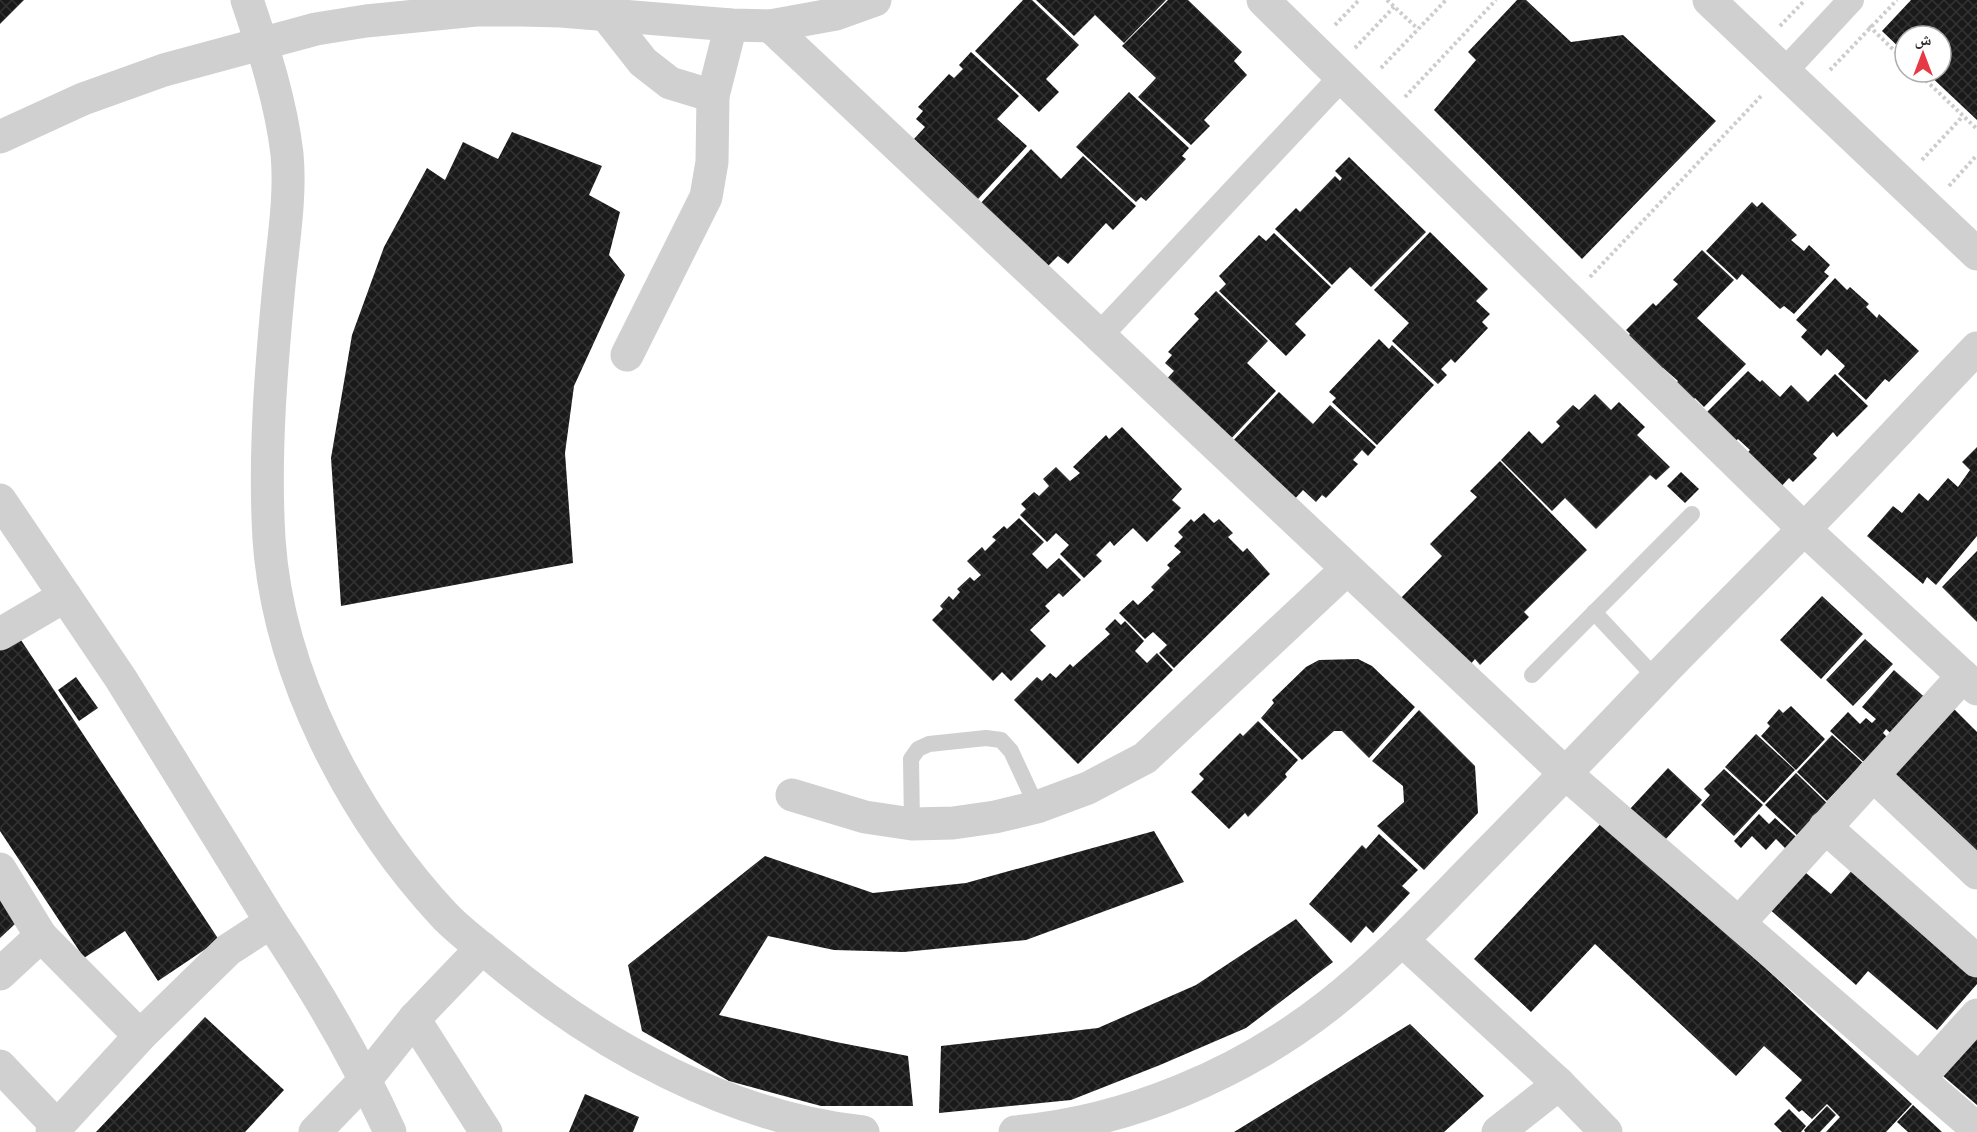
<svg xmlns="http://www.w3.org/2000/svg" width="1977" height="1132" viewBox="0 0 1977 1132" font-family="'Space Grotesk','Noto Naskh Arabic',sans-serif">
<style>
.building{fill:url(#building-cross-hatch)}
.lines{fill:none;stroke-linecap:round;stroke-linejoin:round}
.path{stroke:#cdcdcd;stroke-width:4;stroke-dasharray:3 3;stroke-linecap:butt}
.service{stroke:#d0d0d0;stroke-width:16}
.pedestrian{stroke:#d0d0d0;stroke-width:26}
.minor{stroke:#d0d0d0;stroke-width:33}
</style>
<defs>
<pattern id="building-cross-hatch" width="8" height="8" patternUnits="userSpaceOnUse" patternTransform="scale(1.5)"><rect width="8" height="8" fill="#1a1a1a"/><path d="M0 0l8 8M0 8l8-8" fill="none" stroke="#333"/></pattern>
</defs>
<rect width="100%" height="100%" fill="#fff"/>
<!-- building -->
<g class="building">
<polygon points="0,0 24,0 0,24"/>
<polygon points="1023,0 1032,0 1079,45 1046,79 1059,92 1039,112 975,51"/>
<polygon points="1036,0 1166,0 1124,43 1095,15 1074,36"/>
<polygon points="1168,0 1188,0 1242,52 1234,61 1247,75 1204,120 1210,126 1191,145 1138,97 1156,78 1122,46"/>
<polygon points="1517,0 1526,0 1571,42 1623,35 1716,121 1582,259 1434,110 1476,60 1468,52"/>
<polygon points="1911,0 1977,0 1977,120 1926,72 1941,72 1941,36 1905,36 1905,53 1882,31"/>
<polygon points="971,52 1019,96 997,119 1027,146 978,199 914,139 925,127 916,119 923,111 918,107 949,74 954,78 963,69 959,65"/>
<polygon points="1129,92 1189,148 1182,156 1186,159 1146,201 1141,197 1136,202 1076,147"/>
<polygon points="512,132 602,166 589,195 620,212 609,255 625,275 574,386 565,453 573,563 341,606 331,458 352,335 384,247 427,168 445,180 463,142 498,159"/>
<polygon points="1031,149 1061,179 1083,156 1136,206 1113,230 1106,223 1068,264 1058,256 1046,268 979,205"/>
<polygon points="1349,157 1426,232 1371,287 1350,267 1332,285 1275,229 1296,208 1300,212 1335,176 1340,181 1342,178 1335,171"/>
<polygon points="1752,202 1757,207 1762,202 1797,235 1791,240 1804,251 1809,245 1830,265 1824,272 1829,276 1794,314 1784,306 1780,309 1742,274 1737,280 1706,251"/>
<polygon points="1430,232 1488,289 1476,301 1490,314 1482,322 1488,328 1455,363 1451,359 1441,369 1447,375 1438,384 1392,341 1409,323 1374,290"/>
<polygon points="1274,233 1331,287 1295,324 1306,335 1286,356 1219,291 1226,284 1219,276 1259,235 1266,241"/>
<polygon points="1702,250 1734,280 1697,318 1746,364 1704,407 1695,398 1690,403 1672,387 1678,381 1663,368 1658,373 1624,340 1630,334 1626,330 1653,303 1656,306 1678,284 1673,280"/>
<polygon points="1835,278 1847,290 1850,287 1869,304 1866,307 1877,318 1879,314 1919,351 1889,382 1885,379 1866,400 1838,374 1845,366 1827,349 1821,356 1801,337 1807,330 1796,320"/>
<polygon points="1216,291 1268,341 1247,363 1276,391 1226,444 1162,384 1174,371 1165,363 1172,355 1168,352 1199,319 1194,314"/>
<polygon points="1379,339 1389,349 1392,345 1434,385 1377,445 1332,402 1336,398 1329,392"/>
<polygon points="1748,371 1760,382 1762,380 1780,397 1791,385 1808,402 1835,374 1868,406 1837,437 1833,432 1813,454 1817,458 1793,482 1789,478 1780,488 1745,455 1750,450 1738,439 1733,443 1704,415"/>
<polygon points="1279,392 1313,424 1330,405 1376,447 1368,456 1362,450 1353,460 1358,464 1326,498 1322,495 1316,502 1303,490 1292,502 1230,444"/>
<polygon points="1595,394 1611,410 1619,402 1645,427 1637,435 1670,467 1656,480 1650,475 1596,529 1565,498 1552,511 1501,460 1529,431 1542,444 1560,426 1556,422 1573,405 1579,410"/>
<polygon points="1122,427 1182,489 1172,500 1181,508 1147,542 1133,528 1114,546 1110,541 1096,555 1102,561 1084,578 1060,554 1069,545 1056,533 1047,542 1020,515 1026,509 1021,504 1034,492 1039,496 1049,486 1043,479 1056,467 1070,481 1080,473 1073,467 1106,435 1109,439"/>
<polygon points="1977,447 1977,536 1936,585 1927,577 1923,584 1867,536 1893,506 1902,513 1919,493 1928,501 1948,478 1958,487 1970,470 1962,462"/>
<polygon points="1500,461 1587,550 1524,612 1529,617 1480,665 1475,659 1468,667 1399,600 1442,556 1430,544 1477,497 1470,491"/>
<polygon points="1681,472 1699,489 1685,503 1667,486"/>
<polygon points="1204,513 1214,523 1219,519 1233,533 1228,537 1243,552 1247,548 1270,574 1174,668 1159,653 1167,645 1153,632 1145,639 1119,613 1133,600 1138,605 1154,590 1151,587 1170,568 1167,565 1181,552 1174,546 1183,537 1178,532 1191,519 1194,522"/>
<polygon points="1019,518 1044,542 1032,554 1047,569 1059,558 1081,580 1063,597 1059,593 1045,606 1050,611 1030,630 1046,646 1011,681 1002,672 993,681 932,620 943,609 940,606 949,596 953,600 960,592 957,589 970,577 974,581 981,575 967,561 982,547 985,551 996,540 992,537 1004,526 1007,529"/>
<polygon points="1977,551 1977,622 1942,587"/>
<polygon points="1822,596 1863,634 1821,679 1780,640"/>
<polygon points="1115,619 1121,625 1125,621 1144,641 1135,651 1147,663 1157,653 1173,670 1078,764 1014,700 1037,677 1042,681 1050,673 1056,678 1070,664 1073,667 1110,634 1105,629"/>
<polygon points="17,634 219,940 158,981 125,931 84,958 0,831 0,645"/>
<polygon points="1865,639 1893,664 1853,706 1826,680"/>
<polygon points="1358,659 1372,666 1415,707 1369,758 1342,731 1334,731 1302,760 1261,718 1274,703 1272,700 1306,667 1319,660"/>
<polygon points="1894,670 1930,702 1897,739 1886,729 1883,733 1890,740 1867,765 1830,731 1848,712 1860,724 1866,718 1872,723 1876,719 1862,707"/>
<polygon points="76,677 98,708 79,721 58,690"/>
<polygon points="1791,706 1825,739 1796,770 1761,736 1770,726 1767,723 1779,709 1783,713"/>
<polygon points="1952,707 1977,732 1977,860 1887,773"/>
<polygon points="1419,710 1475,766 1478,813 1424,870 1377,826 1404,802 1403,786 1372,761"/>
<polygon points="1258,721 1298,760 1285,774 1287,777 1248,817 1245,813 1229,829 1191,792 1204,779 1199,774 1240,733 1243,736"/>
<polygon points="1756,734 1795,770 1764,803 1725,767"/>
<polygon points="1832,735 1863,763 1827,801 1797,772"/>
<polygon points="1668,768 1702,800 1664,841 1629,810"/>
<polygon points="1724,769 1763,805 1734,836 1701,805 1710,795 1704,789"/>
<polygon points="1796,773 1831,807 1801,839 1765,805"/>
<polygon points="1759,814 1769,824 1775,818 1803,843 1792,855 1776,839 1766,850 1752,836 1741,848 1734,841"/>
<polygon points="1605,819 1912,1104 1886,1132 1826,1132 1840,1117 1827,1104 1812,1119 1802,1110 1799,1112 1785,1098 1802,1080 1764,1046 1736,1076 1595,944 1531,1012 1474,959"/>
<polygon points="1154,831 1184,882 1026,940 904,952 834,950 768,936 719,1015 836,1042 908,1056 913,1106 821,1106 729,1081 642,1031 628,965 765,856 873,893 966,883"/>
<polygon points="1379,834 1418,870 1402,886 1410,893 1373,933 1366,926 1351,943 1309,904 1362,845 1366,849"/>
<polygon points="1855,867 1977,973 1977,984 1937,1030 1868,971 1856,985 1767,907 1800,868 1831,894"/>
<polygon points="0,898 16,923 0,938"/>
<polygon points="1296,919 1333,962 1246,1028 1160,1065 1071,1100 939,1113 941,1046 1098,1028 1196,985"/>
<polygon points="205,1017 284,1090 245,1132 96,1132"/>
<polygon points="1410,1024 1484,1096 1444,1132 1234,1132"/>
<polygon points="1977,1035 1977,1105 1942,1075"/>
<polygon points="585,1094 639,1117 633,1132 569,1132"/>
<polygon points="1913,1105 1942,1132 1908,1132 1897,1122"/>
<polygon points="1827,1106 1836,1115 1820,1132 1805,1132 1804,1130"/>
<polygon points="1789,1109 1806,1126 1801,1132 1782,1132 1774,1124"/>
</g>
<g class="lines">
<!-- path -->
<g class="path">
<polyline points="1387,0 1418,29"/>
<polyline points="1335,25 1359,0"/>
<polyline points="1780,26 1805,0"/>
<polyline points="1869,26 1905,61"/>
<polyline points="1355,48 1394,7"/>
<polyline points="1381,68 1446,0"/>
<polyline points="1830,70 1897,0"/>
<polyline points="1917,72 1977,129"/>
<polyline points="1405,97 1496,0"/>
<polyline points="1922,160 1963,116"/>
<polyline points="1949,186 1977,155"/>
<polyline points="1590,277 1762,95"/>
</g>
<!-- service -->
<g class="service">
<polyline points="1594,612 1656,678"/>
<polyline points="1532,675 1692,514"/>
<polyline points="912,824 911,759 918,749 929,744 986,738 1001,740 1011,751 1037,807"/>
</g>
<!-- pedestrian -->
<g class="pedestrian">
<polyline points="1784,72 1851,0"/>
<polyline points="1099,336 1342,77"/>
</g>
<!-- minor -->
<g class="minor">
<path d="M 247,0 C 264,50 281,102 287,154 C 291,197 283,242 279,285 C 271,369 264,455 269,539 C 278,674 352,816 444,915 C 460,932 481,947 499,962 C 600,1046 731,1118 863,1132"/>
<polyline points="1263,0 1804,529 1977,689"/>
<polyline points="1709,0 1977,254"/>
<polyline points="606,15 643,62 670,83 713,96"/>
<polyline points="770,26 1566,774 1977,1129"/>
<polyline points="0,137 83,99 164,70 316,29 366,21 476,10 521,10 561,11 731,25 770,26 836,14 875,0"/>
<polyline points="627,355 706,197 712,162 713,96 731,25"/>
<polyline points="0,500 65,596 0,634"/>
<path d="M 65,596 L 121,679 L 271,922 C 316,989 357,1059 390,1132"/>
<polyline points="1873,775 1977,873"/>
<polyline points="792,795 865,817 912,824 953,823 995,817 1037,807 1088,788 1145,758 1347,569"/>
<polyline points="1825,827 1977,961"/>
<polyline points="0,869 41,936 0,974"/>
<polyline points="1739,923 1963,676"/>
<polyline points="41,936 140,1036"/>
<polyline points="1402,940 1559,1084 1606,1132"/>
<polyline points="414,1019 486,1132"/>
<polyline points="0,1066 57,1126"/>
<polyline points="1919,1079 1977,1015"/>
<polyline points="52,1132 140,1036 228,950 271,922"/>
<polyline points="315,1132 366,1079 414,1019 482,948"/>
<path d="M 1015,1132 C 1128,1122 1241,1074 1329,1005 C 1381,964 1426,916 1472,869 C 1533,807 1594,744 1654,681 C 1702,631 1752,582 1801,532 C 1861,472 1918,409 1977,348"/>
<polyline points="1498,1132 1559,1084"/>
</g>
</g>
<!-- north arrow -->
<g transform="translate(1923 54)"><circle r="28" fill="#ffffff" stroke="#adadad" stroke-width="1.5"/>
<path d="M0-4.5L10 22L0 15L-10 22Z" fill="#e63946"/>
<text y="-9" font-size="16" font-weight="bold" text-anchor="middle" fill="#333333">ش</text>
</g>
</svg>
